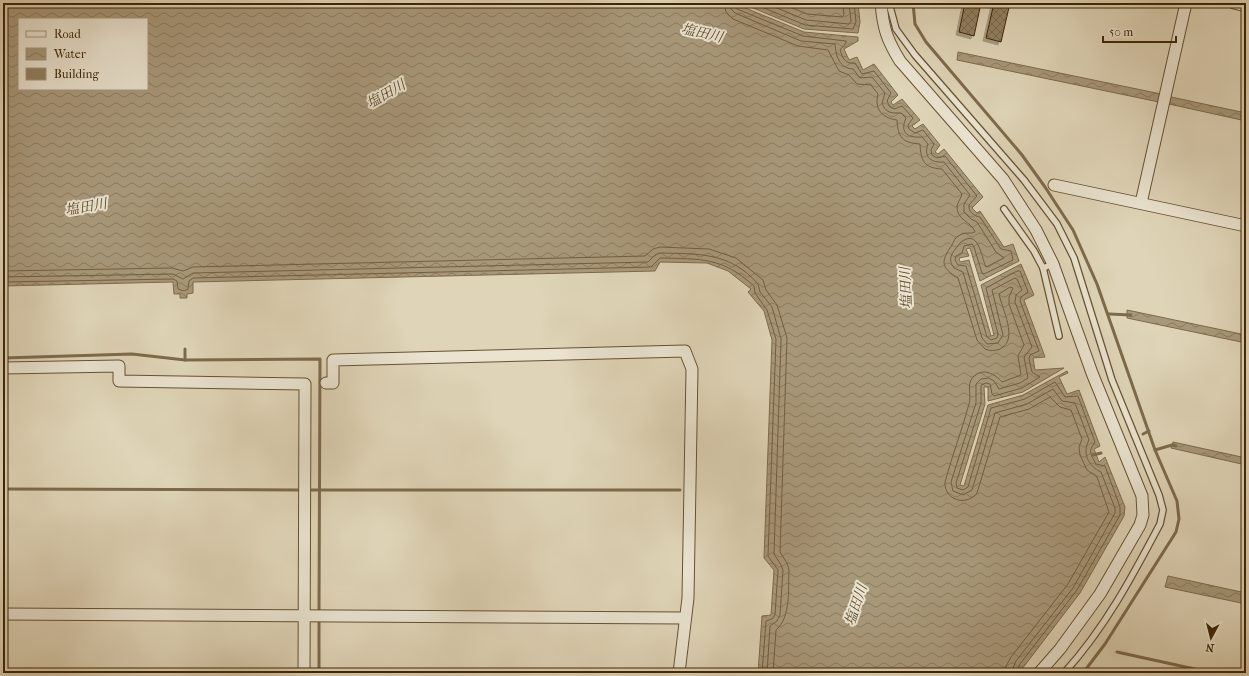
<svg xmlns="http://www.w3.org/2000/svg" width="1249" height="676" viewBox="0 0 1249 676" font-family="'IM FELL French Canon','Noto Serif JP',serif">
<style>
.water{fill:url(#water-waves);stroke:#7d6a4b;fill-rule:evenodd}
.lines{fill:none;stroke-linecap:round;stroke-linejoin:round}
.shore{stroke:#725e3f;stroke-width:1}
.stream{stroke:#7d6a4b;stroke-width:3}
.building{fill:url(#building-cross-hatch);stroke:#3d2504;filter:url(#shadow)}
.lane-casing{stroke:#665131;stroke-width:8}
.street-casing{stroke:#665131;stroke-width:13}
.lane{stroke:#eae3d0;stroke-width:5.5}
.street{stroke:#eae3d0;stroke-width:11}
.labels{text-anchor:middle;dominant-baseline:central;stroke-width:4;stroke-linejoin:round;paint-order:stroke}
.water-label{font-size:14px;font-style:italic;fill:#5d4827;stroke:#eae3d0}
</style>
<defs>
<pattern id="water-waves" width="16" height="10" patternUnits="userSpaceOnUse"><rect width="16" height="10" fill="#a8987a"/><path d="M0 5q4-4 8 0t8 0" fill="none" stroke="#8a7c62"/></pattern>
<pattern id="building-cross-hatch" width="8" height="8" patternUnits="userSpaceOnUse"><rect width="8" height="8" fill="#918061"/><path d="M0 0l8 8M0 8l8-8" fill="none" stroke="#78694e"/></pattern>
<filter id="shadow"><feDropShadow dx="-3" dy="3" stdDeviation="0" flood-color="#0004"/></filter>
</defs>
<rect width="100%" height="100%" fill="#dfd4b7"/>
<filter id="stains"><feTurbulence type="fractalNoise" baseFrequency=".005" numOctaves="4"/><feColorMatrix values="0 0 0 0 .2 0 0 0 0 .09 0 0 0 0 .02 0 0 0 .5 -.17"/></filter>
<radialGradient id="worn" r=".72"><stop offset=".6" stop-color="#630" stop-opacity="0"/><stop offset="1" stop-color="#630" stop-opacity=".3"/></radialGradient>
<!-- water -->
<g class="water">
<path d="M 3,3 L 739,3 L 738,5 L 804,32 L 858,37 L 858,41 L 844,49 L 849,60 L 857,57 L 863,70 L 874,64 L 898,95 L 891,102 L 893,105 L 902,99 L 920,120 L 912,126 L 915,129 L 923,124 L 940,145 L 935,152 L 938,154 L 944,149 L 983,197 L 972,208 L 977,213 L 980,211 L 1004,247 L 1013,244 L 1019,261 L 980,281 L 970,248 L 966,249 L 969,256 L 959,258 L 960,262 L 969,260 L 991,336 L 994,335 L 981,285 L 1021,264 L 1034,295 L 1024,300 L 1045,357 L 1033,358 L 1035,370 L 1064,368 L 1023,392 L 988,401 L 988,387 L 984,387 L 985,404 L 960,485 L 964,486 L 988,405 L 1023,395 L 1067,371 L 1068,373 L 1059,377 L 1067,394 L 1079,390 L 1100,446 L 1094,449 L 1099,462 L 1105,457 L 1125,507 L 1124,516 L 1080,593 L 1019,673 L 758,673 L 762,616 L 771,615 L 774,570 L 764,558 L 772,340 L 764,311 L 748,292 L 751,289 L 728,271 L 707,263 L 660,262 L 655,271 L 193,282 L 193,293 L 187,294 L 187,298 L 180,298 L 180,294 L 174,294 L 173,282 L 3,286 ZM 19,19 L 147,19 L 147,89 L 19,89 Z"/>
<polygon points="741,3 858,3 860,22 858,33 804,29"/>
<polygon points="958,52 1161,94 1159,102 957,60"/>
<polygon points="1171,97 1246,113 1246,121 1169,104"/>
<polygon points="1127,310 1246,335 1246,343 1127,318"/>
<polygon points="1173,442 1246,458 1246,465 1171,448"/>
<polygon points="1168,576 1246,593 1246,604 1165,587"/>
</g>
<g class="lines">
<!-- shore -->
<g class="shore">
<path d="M 724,3 L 726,12 L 733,19 L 798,46 L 828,50 L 839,71 L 849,75 L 857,84 L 871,85 L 878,94 C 874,109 882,118 897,120 C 898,137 902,143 920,144 C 921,160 923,168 942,169 L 962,194 C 961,198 958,202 957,206 C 956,220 972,222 975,232 C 971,234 965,232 960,235 C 955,237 954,241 952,245 C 941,261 940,267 958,278 L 977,340 L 985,349 C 990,351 995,351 1000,349 C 1019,340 1002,309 999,294 L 1010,287 L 1013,288 L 1009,297 L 1009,304 L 1024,345 L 1018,356 L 1021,375 L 1002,382 C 995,374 983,367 973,377 C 966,385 972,395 969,404 C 962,430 952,456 945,482 C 944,500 966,507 977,493 L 1000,417 L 1029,409 L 1050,397 L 1060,407 L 1071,410 L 1082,439 L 1079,447 L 1080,455 L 1087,470 L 1097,477 L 1109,512 L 1068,584 L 1011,657 L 1006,666 L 1005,673"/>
<path d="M 730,3 L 731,9 L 735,13 L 801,41 L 835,44 C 836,56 839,68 853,69 L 860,78 L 872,77 L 885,93 L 882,103 C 886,114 892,113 901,113 L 906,118 C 899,134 909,138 922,137 L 928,144 C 923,158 932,163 944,162 L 970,195 L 964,204 L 964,212 L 971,219 L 977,222 L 996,252 L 1004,258 L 986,267 C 981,257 979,227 960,243 C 954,251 946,258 954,268 L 963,272 L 982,338 L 987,344 L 998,343 L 1003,335 L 992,290 L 1015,278 L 1017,279 L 1022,290 L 1016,295 L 1015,302 L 1032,347 L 1024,357 L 1028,378 L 1020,383 L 999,389 L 994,381 L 989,378 L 981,379 L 976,384 L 976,403 L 951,482 L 953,491 L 963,495 L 972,490 L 995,413 L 1027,404 L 1053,389 L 1062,401 L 1075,403 L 1089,440 C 1082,453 1088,466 1101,472 L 1115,508 L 1115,513 L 1073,588 L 1016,661 L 1011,673"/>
<path d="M 735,3 L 737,9 L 803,36 L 846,41 L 846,43 L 840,50 C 843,59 845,64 855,63 L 862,74 L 874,71 L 891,93 L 887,101 L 890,107 L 894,109 L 902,106 L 913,118 L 908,125 L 909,129 L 915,133 L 923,130 L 934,144 L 931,150 L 932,155 L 937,158 L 945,156 L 977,196 L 969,205 C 968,212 974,216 980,217 L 1001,249 L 1011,251 L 1013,260 L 984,274 L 982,273 L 974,247 L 972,244 L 964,246 L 962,253 L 956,256 L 955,260 L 958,265 L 966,266 L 987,337 L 991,340 L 997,338 L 998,334 L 986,288 L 1017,271 L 1020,271 L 1028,292 L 1021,297 L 1020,301 L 1039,351 L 1030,355 L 1029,359 L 1032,372 L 1040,377 L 1022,388 L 994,396 L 992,394 L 990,384 L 986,383 L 981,385 L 981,403 L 956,483 L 957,488 L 963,490 L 968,487 L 991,408 L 1025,399 L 1055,382 L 1065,397 L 1078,396 L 1095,442 C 1088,452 1090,453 1096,464 L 1105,466 L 1120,507 L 1120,515 L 1077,590 L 1020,664 L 1016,673"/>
<polyline points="752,3 805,25 853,29 856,22 854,3"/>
<polyline points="765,3 806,20 849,24 851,21 849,3"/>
<polyline points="780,3 807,14 842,17 844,15 843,3"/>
<path d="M 3,271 L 172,268 L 183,271 L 193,267 L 645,256 L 653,249 L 660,247 L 709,249 L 736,258 L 763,280 L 766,290 L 777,305 L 787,338 L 780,552 L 787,563 L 789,570 C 788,590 791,617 776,630 L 773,673"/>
<path d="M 3,277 L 173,274 L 183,279 L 193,273 L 648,262 L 655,255 L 660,253 C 699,254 730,252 758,284 L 760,292 L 772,307 L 781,339 L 774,554 L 781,565 L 783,570 L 780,615 L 777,621 L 770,626 L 767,673"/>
<path d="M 3,282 L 173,279 L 177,281 L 178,289 L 184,291 L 188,289 L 189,281 L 193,278 L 651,267 L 660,258 C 701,259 722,257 754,286 L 755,293 L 767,310 L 776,339 L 768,556 L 778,570 L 775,615 L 772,619 L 766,621 L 762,673"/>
</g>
<!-- stream -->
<g class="stream">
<polyline points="913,3 915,24 926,42 1022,155 1045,187 1073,230 1097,284 1155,450 1177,501 1179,519 1176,532 1105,644 1083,673"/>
<polyline points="1109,314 1131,315"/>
<polyline points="185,349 185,360 320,359 319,613"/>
<polyline points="3,358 132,354 185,360"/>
<polyline points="1143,434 1149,431"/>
<polyline points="1155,450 1172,445 1176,446"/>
<polyline points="1093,455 1101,453"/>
<polyline points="3,489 300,490"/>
<polyline points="309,490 680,490"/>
<polyline points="1117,652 1213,673"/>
<polyline points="319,673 319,619"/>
</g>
</g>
<!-- building -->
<g class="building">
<polygon points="965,3 981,3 974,36 959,32"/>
<polygon points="994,3 1010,3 1001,42 986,38"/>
</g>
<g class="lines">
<!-- lane casing -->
<g class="lane-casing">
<g id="lane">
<path d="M 889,3 L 896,29 L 915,55 L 1024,180 L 1057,224 L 1074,258 L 1112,380 L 1159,495 L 1163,510 L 1160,524 C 1132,577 1105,628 1064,673"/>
<polyline points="1004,209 1034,251 1043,268 1053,264"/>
<polyline points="1043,268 1059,336"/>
</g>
</g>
<!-- street casing -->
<g class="street-casing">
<g id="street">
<path d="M 881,3 C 883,28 887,40 900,61 L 1003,179 L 1036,230 L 1053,264 L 1092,373 L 1142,496 L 1143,515 L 1140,525 L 1100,594 L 1060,649 L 1039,673"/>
<polyline points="1234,3 1246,6"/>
<polyline points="1054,185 1246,226"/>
<polyline points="1141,203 1186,3"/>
<polyline points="3,368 119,366 119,381 305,384 304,673"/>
<polyline points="326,383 333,383 333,360 685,351 692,369 688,598 679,673"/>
<polyline points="3,614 685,618"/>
</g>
</g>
<!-- lane -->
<use href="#lane" class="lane"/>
<!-- street -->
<use href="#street" class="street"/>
</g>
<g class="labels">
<!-- water labels -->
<g class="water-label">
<text transform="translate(702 33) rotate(13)">塩田川</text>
<text transform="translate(386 94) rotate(-30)">塩田川</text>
<text transform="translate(86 207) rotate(-10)">塩田川</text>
<text transform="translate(906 288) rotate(-93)">塩田川</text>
<text transform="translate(856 605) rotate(-71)">塩田川</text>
</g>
</g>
<!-- margin -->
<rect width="1249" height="676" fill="none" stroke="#dfd4b7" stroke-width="16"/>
<rect x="4" y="4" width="1241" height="668" fill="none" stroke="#3d2504" stroke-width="2"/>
<rect x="8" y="8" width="1233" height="660" fill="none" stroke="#3d2504"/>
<!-- legend -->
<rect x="18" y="18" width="130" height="72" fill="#eae3d0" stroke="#a5977e"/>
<rect x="26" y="31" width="20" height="6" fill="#eae3d0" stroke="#a5977e"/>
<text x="54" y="38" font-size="12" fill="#3d2504">Road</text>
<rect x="26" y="48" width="20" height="12" fill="url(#water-waves)" stroke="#a5977e"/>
<text x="54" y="58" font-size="12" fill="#3d2504">Water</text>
<rect x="26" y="68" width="20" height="12" fill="#918061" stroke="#a5977e"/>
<text x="54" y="78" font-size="12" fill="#3d2504">Building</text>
<!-- north arrow -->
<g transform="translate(1211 638) rotate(187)" stroke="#eae3d0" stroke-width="3" paint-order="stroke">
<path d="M0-3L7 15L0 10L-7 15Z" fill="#3d2504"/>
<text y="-6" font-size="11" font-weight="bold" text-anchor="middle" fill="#3d2504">N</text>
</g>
<!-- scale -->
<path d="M1103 36v6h73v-6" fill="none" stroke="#3d2504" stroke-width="2"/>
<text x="1109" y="36" font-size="12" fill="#3d2504" stroke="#eae3d0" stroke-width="3" paint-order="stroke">50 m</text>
<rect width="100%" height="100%" filter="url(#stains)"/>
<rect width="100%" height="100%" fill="url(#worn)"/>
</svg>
